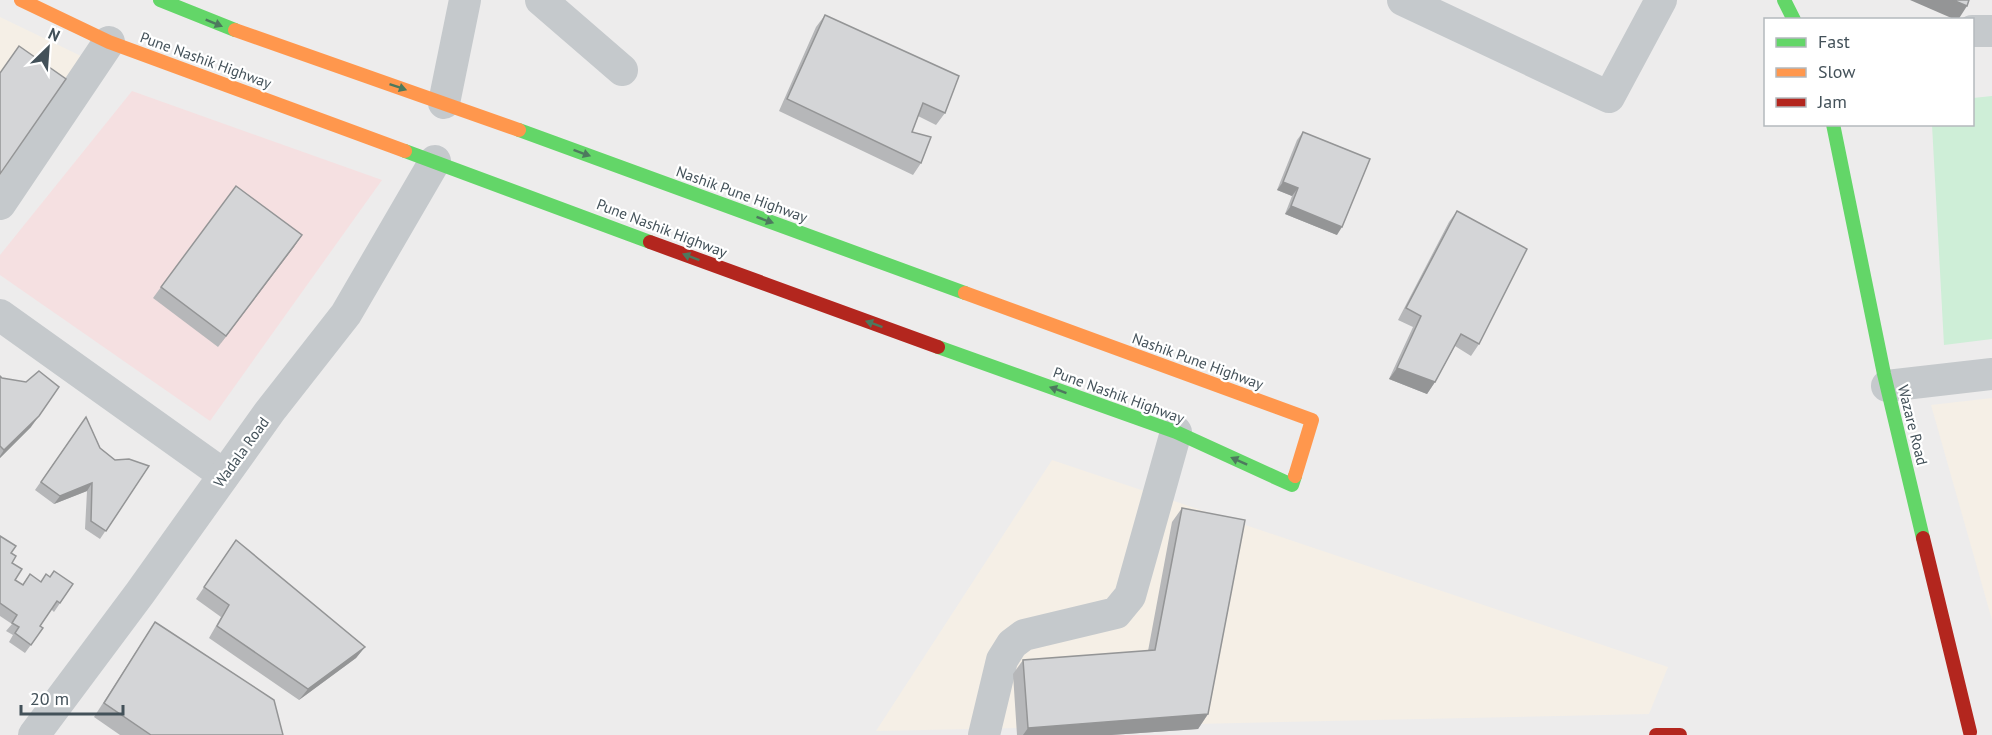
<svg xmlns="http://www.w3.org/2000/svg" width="1992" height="735" viewBox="0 0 1992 735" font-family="'PT Sans',sans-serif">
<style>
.commercial{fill:#f5efe6}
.medical{fill:#f5e0e1}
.green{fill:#ceeed7}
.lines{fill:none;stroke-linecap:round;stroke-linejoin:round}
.street{stroke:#c5c9cc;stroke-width:32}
.fast{stroke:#63d668;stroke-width:14}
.slow{stroke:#ff974d;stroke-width:14}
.jam{stroke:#b3261e;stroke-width:14}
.wall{fill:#b6b7b9}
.shaded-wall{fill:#949596}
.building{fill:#d4d5d7;stroke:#949596;stroke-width:1.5}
.oneway{fill:#4d795e}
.labels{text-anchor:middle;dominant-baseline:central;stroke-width:4.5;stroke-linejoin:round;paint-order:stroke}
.street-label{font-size:15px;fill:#435159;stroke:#fff}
</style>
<rect width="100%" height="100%" fill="#edecec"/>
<!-- commercial -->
<g class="commercial">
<polygon points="0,17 81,56 0,178"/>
<polygon points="1992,398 1992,620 1931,405"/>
<polygon points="1052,460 1668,667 1649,714 876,731"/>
</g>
<!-- medical -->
<polygon class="medical" points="132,91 382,180 210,421 0,275 0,255"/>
<!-- green -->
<polygon class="green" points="1992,96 1992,339 1944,345 1932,125 1972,124 1973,98"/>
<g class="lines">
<!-- street -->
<g class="street">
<polyline points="541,0 622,70"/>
<polyline points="1403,0 1609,97 1661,0"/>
<polyline points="1972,31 1992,31"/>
<polyline points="444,103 465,0"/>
<polyline points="0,204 109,42"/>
<polyline points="0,315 224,475"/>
<polyline points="1887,386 1992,374"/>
<polyline points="34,735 140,593 270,411 346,314 435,161"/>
<polyline points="984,735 1002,660 1012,644 1024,635 1116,613 1130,596 1176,432"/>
</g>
<!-- fast -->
<g class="fast">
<polyline points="160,0 235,30"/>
<polyline points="1784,0 1794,20"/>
<polyline points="1833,124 1884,374 1923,538"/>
<polyline points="519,130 965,293"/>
<polyline points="405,151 650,242"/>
<polyline points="938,347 1176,432 1292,485 1295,476"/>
</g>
<!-- slow -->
<g class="slow">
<polyline points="21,0 109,42 405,151"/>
<polyline points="235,30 519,130"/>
<polyline points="965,293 1312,420 1295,476"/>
</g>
<!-- jam -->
<g class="jam">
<polyline points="650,242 938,347"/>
<polyline points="1923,538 1970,732"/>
<polyline points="1656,735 1680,735"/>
</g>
</g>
<!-- wall -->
<g class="wall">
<polygon points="825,15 945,113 936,125 918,116 912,132 921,163 913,175 779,111 816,27"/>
<polygon points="1303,132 1337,235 1285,214 1292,196 1277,190 1297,140"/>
<polygon points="1457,211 1479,344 1471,356 1455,346 1435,382 1427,394 1389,379 1413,327 1398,320 1449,222"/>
<polygon points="302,235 218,347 153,298 161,287"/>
<polygon points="0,376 31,427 0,458"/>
<polygon points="86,417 100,448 115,460 149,466 100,539 85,529 87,491 54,504 35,490"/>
<polygon points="1182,508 1208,714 1198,729 1111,735 1017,735 1013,674 1023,660 1148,651 1172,522"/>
<polygon points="0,536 11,553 15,580 22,585 30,574 41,582 50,577 73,584 54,612 51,609 40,626 43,628 25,653 9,642 13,635 6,631 12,624 0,616"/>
<polygon points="236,540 365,647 356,658 299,700 209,638 221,617 196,599"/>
<polygon points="155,622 283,735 120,735 94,717"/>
</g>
<!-- shaded-wall -->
<g class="shaded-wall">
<polygon points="1910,0 1953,0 1967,6 1958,20 1956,20"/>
<polygon points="1283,182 1298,188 1292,196 1277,190"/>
<polygon points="1291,206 1342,227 1337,235 1285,214"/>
<polygon points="302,235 294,247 218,347 226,336"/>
<polygon points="1397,368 1435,382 1427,394 1389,379"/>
<polygon points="39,416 31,427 0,458 0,456 4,450"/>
<polygon points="92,483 87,491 54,504 60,496"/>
<polygon points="365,647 356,658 299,700 308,689"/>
<polygon points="1208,714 1198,729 1111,735 1023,735 1028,728"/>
</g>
<!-- building -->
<g class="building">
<polygon points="1953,0 1969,0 1967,6"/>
<polygon points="825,15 959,76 945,113 923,103 912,132 931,137 921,163 787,99"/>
<polygon points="19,46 66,79 0,174 0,73"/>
<polygon points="1303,132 1370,159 1342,227 1291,206 1298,188 1283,182"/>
<polygon points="236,186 302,235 226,336 161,287"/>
<polygon points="1457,211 1527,249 1479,344 1461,334 1435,382 1397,368 1421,316 1406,308"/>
<polygon points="39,371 59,387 39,416 4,450 0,446 0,376 2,378 26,382"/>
<polygon points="86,417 100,448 115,460 129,459 149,466 106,531 91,521 92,483 60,496 41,482"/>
<polygon points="1182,508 1245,520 1208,714 1028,728 1023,660 1155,650"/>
<polygon points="0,536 16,546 11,553 16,556 12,563 22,569 15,580 23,585 30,574 41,582 46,574 50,577 54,571 73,584 60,603 57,601 40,626 43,628 31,645 15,633 19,627 12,623 17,615 0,603"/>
<polygon points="236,540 365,647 308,689 217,626 229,605 204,587"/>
<polygon points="155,622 274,700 283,735 151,735 104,703"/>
</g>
<!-- one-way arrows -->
<defs><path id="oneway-solid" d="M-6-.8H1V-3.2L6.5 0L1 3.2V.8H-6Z" transform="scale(1.5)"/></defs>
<g class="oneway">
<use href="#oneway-solid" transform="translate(214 23) rotate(22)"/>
<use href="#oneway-solid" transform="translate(398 87) rotate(19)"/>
<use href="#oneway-solid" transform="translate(582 153) rotate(20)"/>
<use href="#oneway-solid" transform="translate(765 220) rotate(20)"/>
<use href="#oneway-solid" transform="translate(691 257) rotate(-159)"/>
<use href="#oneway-solid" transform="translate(874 324) rotate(-160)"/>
<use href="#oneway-solid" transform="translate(1058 390) rotate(-160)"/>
<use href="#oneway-solid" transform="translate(1239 461) rotate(-156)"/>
</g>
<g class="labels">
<!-- street labels -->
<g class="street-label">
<text transform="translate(206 60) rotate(20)">Pune Nashik Highway</text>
<text transform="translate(742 194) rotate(20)">Nashik Pune Highway</text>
<text transform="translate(662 228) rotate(21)">Pune Nashik Highway</text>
<text transform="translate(1198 361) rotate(20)">Nashik Pune Highway</text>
<text transform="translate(1119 395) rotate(20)">Pune Nashik Highway</text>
<text transform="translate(1913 425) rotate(76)">Wazare Road</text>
<text transform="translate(241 452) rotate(-54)">Wadala Road</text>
</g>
</g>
<!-- legend -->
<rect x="1764" y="18" width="210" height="108" fill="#ffffff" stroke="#b4b9bd" stroke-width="1.5"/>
<rect x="1776" y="38" width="30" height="9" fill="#63d668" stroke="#b4b9bd" stroke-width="1.5"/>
<text x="1818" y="48" font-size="18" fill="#435159">Fast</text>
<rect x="1776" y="68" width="30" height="9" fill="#ff974d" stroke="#b4b9bd" stroke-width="1.5"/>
<text x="1818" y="78" font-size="18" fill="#435159">Slow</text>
<rect x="1776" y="98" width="30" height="9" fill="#b3261e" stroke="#b4b9bd" stroke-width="1.5"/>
<text x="1818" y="108" font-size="18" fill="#435159">Jam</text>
<!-- north arrow -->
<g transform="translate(48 48) rotate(25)" stroke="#ffffff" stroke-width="4.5" paint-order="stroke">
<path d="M0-4.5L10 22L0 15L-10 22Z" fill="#435159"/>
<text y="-9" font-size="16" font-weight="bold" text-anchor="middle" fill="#435159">N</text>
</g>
<!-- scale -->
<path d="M21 705v9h102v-9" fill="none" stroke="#435159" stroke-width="3"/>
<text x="30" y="705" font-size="18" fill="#435159" stroke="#ffffff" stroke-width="4.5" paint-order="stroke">20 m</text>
</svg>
